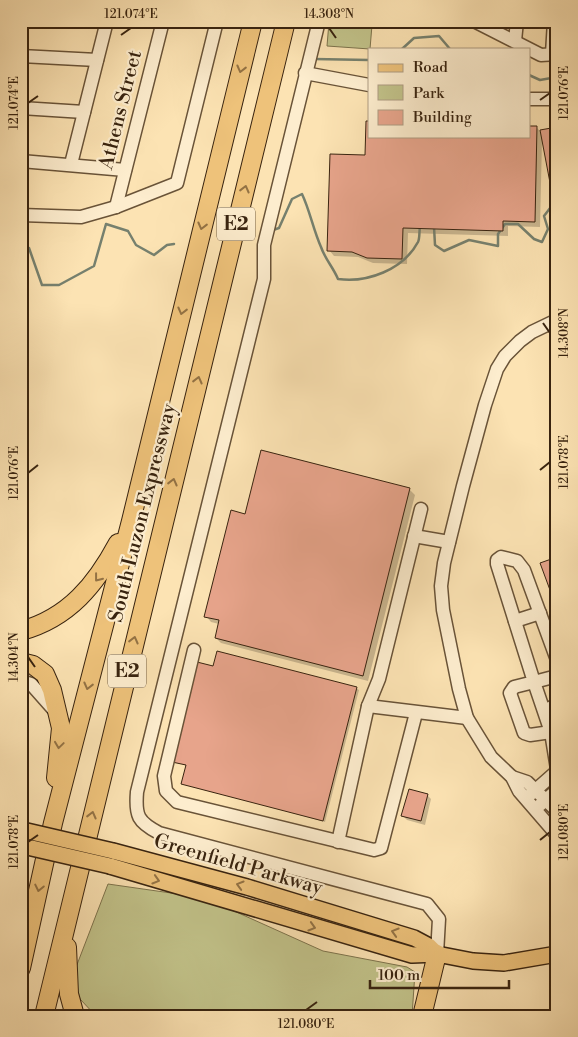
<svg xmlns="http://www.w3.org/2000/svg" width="578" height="1037" viewBox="0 0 578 1037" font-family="'Libre Bodoni',serif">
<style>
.green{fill:#c2c38a;stroke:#7d734c}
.shadow{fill:#0003}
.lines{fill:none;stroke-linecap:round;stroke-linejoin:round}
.stream{stroke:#76806e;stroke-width:2.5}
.building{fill:#e7a48b;stroke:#38230f}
.minor-casing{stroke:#695338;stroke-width:15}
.major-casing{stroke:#38230f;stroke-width:18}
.highway-casing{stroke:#38230f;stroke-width:20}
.minor{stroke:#fdedce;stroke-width:12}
.major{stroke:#eec27a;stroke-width:15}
.highway{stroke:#eec27a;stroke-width:18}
.major-bridge-casing{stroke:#38230f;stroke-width:18;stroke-linecap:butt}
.major-bridge{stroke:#eec27a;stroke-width:15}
.oneway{stroke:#937244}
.ticks{fill:none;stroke:#38230f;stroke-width:2}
.labels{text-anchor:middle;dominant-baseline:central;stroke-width:4.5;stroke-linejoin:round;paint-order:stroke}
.shield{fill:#fdedce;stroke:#736048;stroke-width:1}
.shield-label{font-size:19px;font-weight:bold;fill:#38230f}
.street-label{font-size:20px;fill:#38230f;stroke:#fdedce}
.neatline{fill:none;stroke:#38230f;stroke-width:2}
.ticks-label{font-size:12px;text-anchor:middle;fill:#38230f}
</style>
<rect width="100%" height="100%" fill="#fce3b3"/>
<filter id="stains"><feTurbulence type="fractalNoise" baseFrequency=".004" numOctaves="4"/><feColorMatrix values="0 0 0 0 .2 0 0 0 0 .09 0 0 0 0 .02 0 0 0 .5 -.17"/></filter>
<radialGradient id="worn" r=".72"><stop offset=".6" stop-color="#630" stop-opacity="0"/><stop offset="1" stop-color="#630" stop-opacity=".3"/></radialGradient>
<!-- green -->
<g class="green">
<polygon points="329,22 372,25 370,49 327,46"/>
<polygon points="108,884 178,894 223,906 323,951 407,967 415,972 412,1016 96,1016 80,999 73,975"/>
</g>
<!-- shadow -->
<g class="shadow">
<polygon points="367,123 369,123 369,136 529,136 537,128 541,132 557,128 557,191 552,187 542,140 540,227 508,226 508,236 408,233 407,264 373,263 358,257 334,256 329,250 367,156"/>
<polygon points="409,489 415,495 368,681 221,643 216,638 219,624 211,622 206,616 246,516"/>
<polygon points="214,667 356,688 359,690 325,822 183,783 187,766 174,761"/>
<polygon points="427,795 431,799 425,825 407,820 403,816"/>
</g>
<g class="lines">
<!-- stream -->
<g class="stream">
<polyline points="402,49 414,38 439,36 450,49"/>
<polyline points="314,59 369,60"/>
<polyline points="529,75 540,80 557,77"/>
<polyline points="434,227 435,245 444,251 469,240 498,246 498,234 505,224 518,224 534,239 542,242 548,229 544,216 557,199"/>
<path d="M 273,230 L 279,228 L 292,199 L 302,194 C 310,211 313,229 321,247 C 325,259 333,267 338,279 C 367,283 403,270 418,242 C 420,238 419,231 420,227"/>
<polyline points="21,247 29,248 42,285 59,285 94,266 106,224 128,231 136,245 154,255 167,245 174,244"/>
</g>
</g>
<!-- building -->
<g class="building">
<polygon points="366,121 369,121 369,136 529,136 529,126 537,126 535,222 503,221 503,231 403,228 402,259 367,258 352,252 327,251 330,154 365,155"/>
<polygon points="557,127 557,190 556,190 551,188 540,130"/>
<polygon points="261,450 410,488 363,676 215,638 219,620 204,617 231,510 245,514"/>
<polygon points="557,557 557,609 540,563"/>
<polygon points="217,651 357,687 323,821 181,784 186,765 172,762 197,662 213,666"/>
<polygon points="409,789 428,794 421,821 401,816"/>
</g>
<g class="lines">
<!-- minor casing -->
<g class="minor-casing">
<g id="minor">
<path d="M 319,21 L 264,245 L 264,279 L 137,792 C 135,816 138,822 159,833 L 427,904 L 439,919 L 437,954"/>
<polyline points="474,21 541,55 557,54"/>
<polyline points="515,41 517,21"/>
<polyline points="552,54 554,21"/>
<polyline points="21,56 97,60"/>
<polyline points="305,73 369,85"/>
<polyline points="529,99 557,99"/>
<polyline points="21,108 84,112"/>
<polyline points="21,161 125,170"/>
<polyline points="71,164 107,21"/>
<polyline points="116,207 163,21"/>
<polyline points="21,215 81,217 116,207 177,183 217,21"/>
<polyline points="557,320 532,332 520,341 505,356 497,369 485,405 463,486 444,563 441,586 443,610 459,689 467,718 491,757 512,777 519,791 557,835"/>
<polyline points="414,536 449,542"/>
<polyline points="515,621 540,613"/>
<polyline points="194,650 164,776 166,791 177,802 374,850 381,848 416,713"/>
<polyline points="557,676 534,682 551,732 557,769"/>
<polyline points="21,681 31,684 54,710"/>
<polyline points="368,706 467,718"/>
<polyline points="545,710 557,705"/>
<polyline points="551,732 530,735 524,733 510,693 514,687 534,682 497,564 497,560 501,557 517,561 524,570 557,660"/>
<polyline points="512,777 527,782 557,811"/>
<polyline points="531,794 557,771"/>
<polyline points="540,805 557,790"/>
<polyline points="338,842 368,706 379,679 421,509"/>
</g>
</g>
<!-- major casing -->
<g class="major-casing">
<g id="major">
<polyline points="113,851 247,887 414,938 429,946 437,954"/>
<polyline points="110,866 412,955 437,954 473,961 504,963 557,954"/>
</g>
</g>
<!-- highway casing -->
<g class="highway-casing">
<g id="highway">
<path d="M 21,631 C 69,618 96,584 118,543"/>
<polyline points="21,662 33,665 45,674 52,690 61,728 56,778"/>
<polyline points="67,947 69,994 75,1016"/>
<polyline points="21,968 53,823 131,521 253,21"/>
<polyline points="44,1016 286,21"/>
<polyline points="422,1016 437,954"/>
</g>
</g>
<!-- minor -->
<use href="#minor" class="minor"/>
<!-- major -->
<use href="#major" class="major"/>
<!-- highway -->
<use href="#highway" class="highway"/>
<!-- major-bridge casing -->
<g class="major-bridge-casing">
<g id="major-bridge">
<polyline points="27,831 113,851"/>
<polyline points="23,846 110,866"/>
</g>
</g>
<!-- major-bridge -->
<use href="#major-bridge" class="major-bridge"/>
</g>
<!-- one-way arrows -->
<defs><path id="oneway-chevron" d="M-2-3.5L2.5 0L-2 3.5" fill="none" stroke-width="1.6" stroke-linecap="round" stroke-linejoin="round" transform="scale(1.25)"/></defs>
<g class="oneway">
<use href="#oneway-chevron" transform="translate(241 69) rotate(104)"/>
<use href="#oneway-chevron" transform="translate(245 189) rotate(-76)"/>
<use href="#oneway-chevron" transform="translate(202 226) rotate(104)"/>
<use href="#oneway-chevron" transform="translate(182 311) rotate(104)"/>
<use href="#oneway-chevron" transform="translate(198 380) rotate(-76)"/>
<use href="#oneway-chevron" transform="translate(173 482) rotate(-76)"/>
<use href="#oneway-chevron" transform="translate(98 578) rotate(128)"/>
<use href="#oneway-chevron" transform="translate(134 640) rotate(-76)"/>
<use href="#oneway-chevron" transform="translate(88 686) rotate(104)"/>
<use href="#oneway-chevron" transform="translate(59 745) rotate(98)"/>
<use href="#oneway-chevron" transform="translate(92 815) rotate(-76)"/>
<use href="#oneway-chevron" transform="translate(156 880) rotate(17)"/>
<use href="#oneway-chevron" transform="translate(240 885) rotate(-164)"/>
<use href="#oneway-chevron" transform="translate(39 888) rotate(102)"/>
<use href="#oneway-chevron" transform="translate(312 927) rotate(17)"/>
<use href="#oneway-chevron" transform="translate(395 932) rotate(-163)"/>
</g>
<!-- ticks -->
<path class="ticks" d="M 329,28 L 336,38M 121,35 L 131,28M 540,100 L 550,93M 28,103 L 38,96M 543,323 L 550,333M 540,470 L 550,462M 28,473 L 38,465M 28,657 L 35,667M 540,840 L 550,832M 28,842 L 38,835M 306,1010 L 317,1002"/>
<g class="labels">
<!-- shield labels -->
<g class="shield">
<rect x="217" y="207.5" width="38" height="33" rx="4"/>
<rect x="108" y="654.5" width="38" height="33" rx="4"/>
</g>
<g class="shield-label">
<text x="236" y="224">E2</text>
<text x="127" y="671">E2</text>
</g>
<!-- street labels -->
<g class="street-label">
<text transform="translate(121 110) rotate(-76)">Athens Street</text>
<text transform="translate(143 513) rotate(-76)">South Luzon Expressway</text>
<text transform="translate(238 865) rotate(16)">Greenfield Parkway</text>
</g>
</g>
<!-- margin -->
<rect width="578" height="1037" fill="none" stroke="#fce3b3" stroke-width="55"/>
<!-- legend -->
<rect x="368" y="48" width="162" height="90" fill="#fdedce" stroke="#ae9c82"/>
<rect x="378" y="64" width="25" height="8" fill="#eec27a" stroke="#ae9c82"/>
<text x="413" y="72" font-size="15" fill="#38230f">Road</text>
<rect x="378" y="85" width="25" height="15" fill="#c2c38a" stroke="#ae9c82"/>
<text x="413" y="98" font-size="15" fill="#38230f">Park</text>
<rect x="378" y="110" width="25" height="15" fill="#e7a48b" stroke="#ae9c82"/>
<text x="413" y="122" font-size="15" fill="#38230f">Building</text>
<!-- scale -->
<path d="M370 980v8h139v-8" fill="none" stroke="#38230f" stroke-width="2.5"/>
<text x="378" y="980" font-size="15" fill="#38230f" stroke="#fdedce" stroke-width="4" paint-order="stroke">100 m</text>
<rect x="28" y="28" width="522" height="982" class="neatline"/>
<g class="ticks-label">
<text x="131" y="18">121.074°E</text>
<text x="329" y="18">14.308°N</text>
<text transform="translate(564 93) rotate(-90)" y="4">121.076°E</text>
<text transform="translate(14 103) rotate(-90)" y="4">121.074°E</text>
<text transform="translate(564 333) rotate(-90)" y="4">14.308°N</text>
<text transform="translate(564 462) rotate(-90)" y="4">121.078°E</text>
<text transform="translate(14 473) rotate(-90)" y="4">121.076°E</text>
<text transform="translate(14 657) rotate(-90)" y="4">14.304°N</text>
<text transform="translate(564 832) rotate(-90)" y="4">121.080°E</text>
<text transform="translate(14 842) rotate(-90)" y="4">121.078°E</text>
<text x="306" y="1028">121.080°E</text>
</g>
<rect width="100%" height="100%" filter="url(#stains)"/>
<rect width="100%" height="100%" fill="url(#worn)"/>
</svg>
